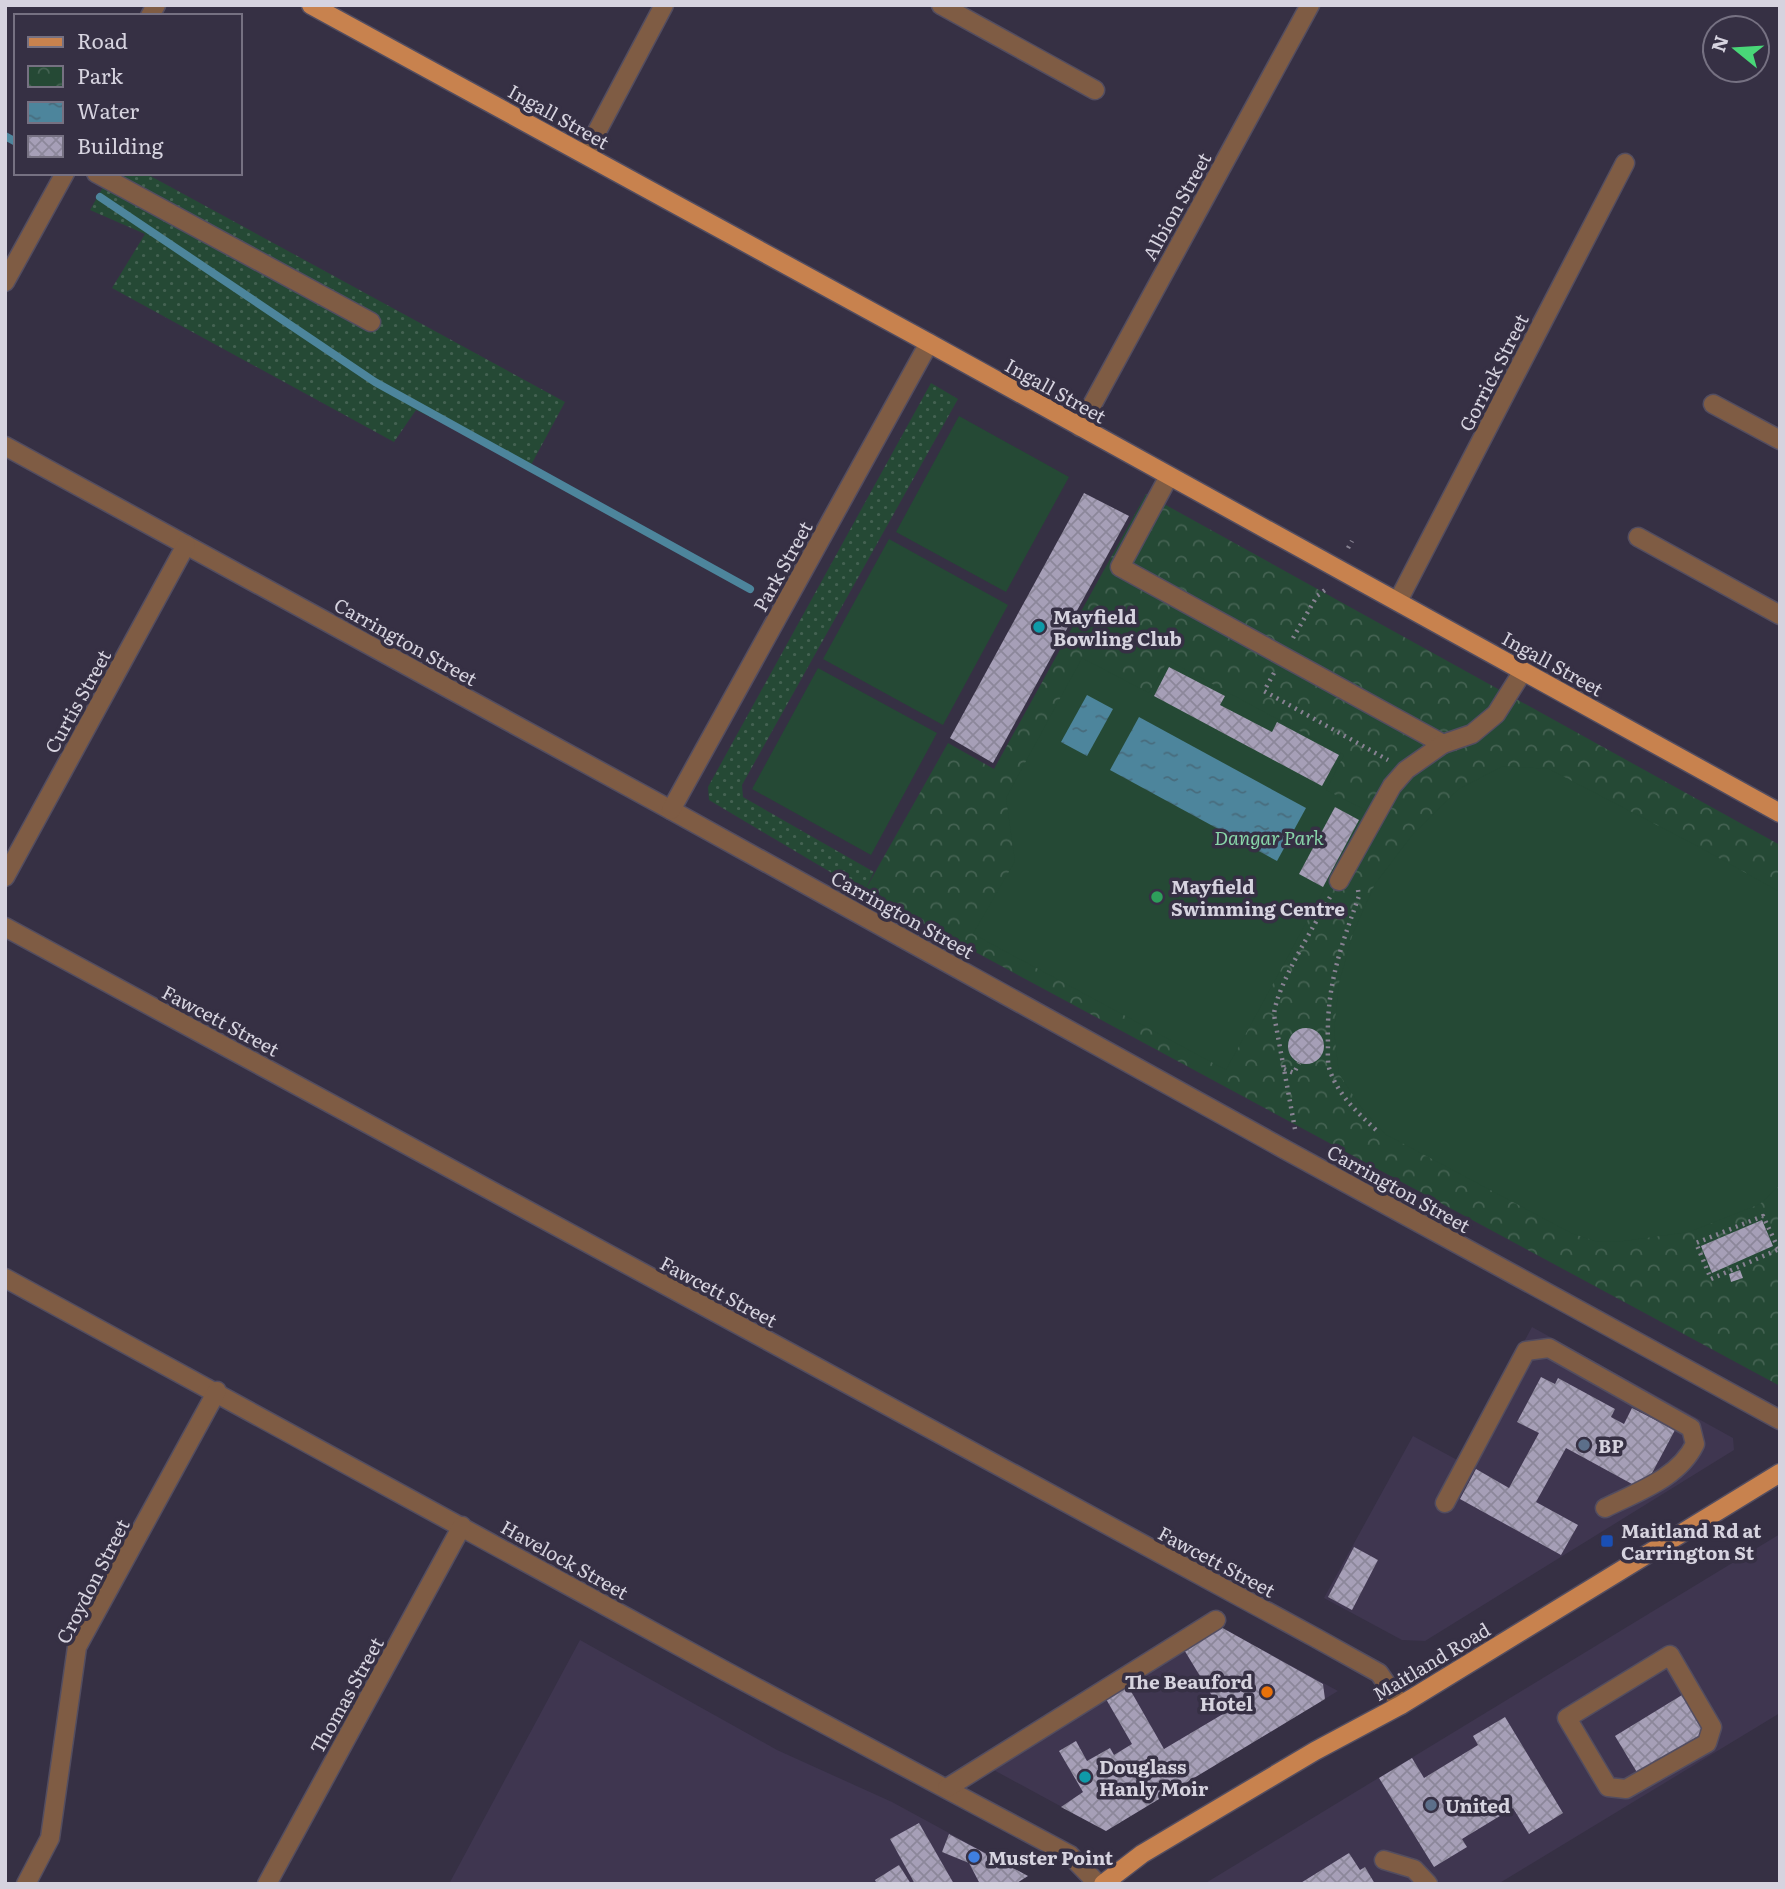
<svg xmlns="http://www.w3.org/2000/svg" width="1785" height="1889" viewBox="0 0 1785 1889" font-family="Literata,serif">
<style>
.built{fill:#3f3650}
.grass{fill:url(#grass-dots)}
.park{fill:url(#park-crowns)}
.garden{fill:#254935}
.water{fill:url(#water-ripples)}
.lines{fill:none;stroke-linecap:round;stroke-linejoin:round}
.stream{stroke:#4d859c;stroke-width:8}
.building{fill:url(#building-cross-hatch)}
.minor-casing{stroke:#534d60;stroke-width:21}
.major-casing{stroke:#534d60;stroke-width:21}
.path{stroke:#878292;stroke-width:4.5;stroke-dasharray:2 5;stroke-linecap:butt}
.minor{stroke:#7f5c44;stroke-width:18}
.major{stroke:#c8824e;stroke-width:18}
.culture-dot{fill:#0f9aa8;stroke:#363044;stroke-width:2.5}
.leisure-dot{fill:#2e9e5b;stroke:#363044;stroke-width:2.5}
.service-dot{fill:#5c6f8a;stroke:#363044;stroke-width:2.5}
.transit-dot{fill:#1a4fb4;stroke:#363044;stroke-width:2.5}
.food-dot{fill:#e8710a;stroke:#363044;stroke-width:2.5}
.shop-dot{fill:#3f7fe0;stroke:#363044;stroke-width:2.5}
.labels{text-anchor:middle;dominant-baseline:central;stroke-width:7;stroke-linejoin:round;paint-order:stroke}
.street-label{font-size:19px;fill:#d6d3df;stroke:#363044}
.poi-label{font-size:19px;font-weight:bold;fill:#d6d3df;stroke:#363044;text-anchor:start}
.park-label{font-size:19px;font-style:italic;fill:#88d5a9;stroke:#363044}
</style>
<defs>
<pattern id="grass-dots" width="8" height="8" patternUnits="userSpaceOnUse" patternTransform="scale(1.75)"><rect width="8" height="8" fill="#254935"/><path d="M2 2h.1M6 6h.1" fill="none" stroke="#446252" stroke-width="1.8" stroke-linecap="round"/></pattern>
<pattern id="park-crowns" width="20" height="18" patternUnits="userSpaceOnUse" patternTransform="scale(1.75)"><rect width="20" height="18" fill="#254935"/><path d="M2 6a3 3 0 1 1 6 0M12 15a3 3 0 1 1 6 0" fill="none" stroke="#446252"/></pattern>
<pattern id="water-ripples" width="26" height="14" patternUnits="userSpaceOnUse" patternTransform="scale(1.75)"><rect width="26" height="14" fill="#4d859c"/><path d="M2 4q2-2 4 0t4 0M15 11q2-2 4 0t4 0" fill="none" stroke="#486c7d"/></pattern>
<pattern id="building-cross-hatch" width="8" height="8" patternUnits="userSpaceOnUse" patternTransform="scale(1.75)"><rect width="8" height="8" fill="#a69fb7"/><path d="M0 0l8 8M0 8l8-8" fill="none" stroke="#8c879a"/></pattern>
</defs>
<rect width="100%" height="100%" fill="#363044"/>
<!-- built -->
<g class="built">
<polygon points="1532,1327 1733,1438 1734,1450 1425,1641 1402,1640 1324,1598 1413,1436 1459,1461"/>
<polygon points="1780,1534 1780,1713 1498,1884 1204,1884"/>
<polygon points="1222,1628 1338,1691 1106,1831 990,1768"/>
<polygon points="580,1640 777,1750 892,1802 1028,1876 1014,1884 449,1884"/>
</g>
<!-- grass -->
<g class="grass">
<polygon points="111,173 145,173 565,402 531,465 416,410 394,442 112,288 145,234 90,210"/>
<polygon points="931,383 958,399 742,785 743,797 874,872 864,892 709,800 708,787"/>
</g>
<!-- park -->
<polygon class="park" points="1146,494 1780,845 1780,1386 864,892 948,743 994,769"/>
<!-- garden -->
<g class="garden">
<polygon points="959,416 1069,477 1006,592 896,532"/>
<polygon points="889,539 1008,605 943,725 823,659"/>
<polygon points="1082,658 1149,693 1168,660 1344,755 1326,790 1367,811 1226,1070 973,934 1015,861 1006,798"/>
<polygon points="818,668 937,733 871,855 752,789"/>
<polygon points="1503,766 1549,769 1701,848 1780,892 1780,1185 1760,1204 1689,1232 1617,1242 1595,1241 1571,1233 1385,1134 1361,1107 1339,1074 1334,1031 1339,983 1353,933 1375,884 1413,834 1459,789"/>
</g>
<!-- water -->
<g class="water">
<polygon points="1087,695 1113,709 1087,756 1061,742"/>
<polygon points="1139,717 1306,808 1277,861 1110,770"/>
</g>
<g class="lines">
<!-- stream -->
<g class="stream">
<polyline points="5,136 16,142"/>
<polyline points="100,197 375,382 750,589"/>
</g>
</g>
<!-- building -->
<g class="building">
<polygon points="1084,493 1129,516 993,763 950,738"/>
<polygon points="1169,667 1225,696 1220,705 1272,732 1277,722 1339,755 1322,786 1154,696"/>
<polygon points="1335,807 1359,820 1323,887 1299,874"/>
<circle cx="1306" cy="1046" r="18"/>
<polygon points="1762,1220 1773,1246 1712,1273 1701,1246"/>
<polygon points="1740,1270 1743,1278 1731,1282 1729,1274"/>
<polygon points="1541,1377 1555,1384 1558,1378 1615,1409 1611,1417 1624,1424 1632,1408 1675,1430 1643,1490 1566,1448 1536,1502 1578,1525 1561,1555 1460,1499 1476,1469 1509,1488 1539,1433 1517,1422"/>
<polygon points="1354,1547 1378,1560 1352,1610 1328,1597"/>
<polygon points="1219,1626 1323,1684 1325,1699 1106,1831 1061,1807 1083,1792 1059,1751 1076,1741 1087,1761 1110,1748 1114,1755 1132,1744 1106,1699 1128,1686 1164,1749 1223,1714 1183,1648"/>
<polygon points="1682,1695 1705,1733 1638,1774 1615,1736"/>
<polygon points="1505,1717 1563,1813 1529,1834 1513,1808 1462,1839 1467,1847 1434,1867 1379,1778 1412,1758 1424,1778 1478,1745 1473,1736"/>
<polygon points="919,1823 954,1884 915,1884 890,1839"/>
<polygon points="949,1834 1028,1876 1015,1884 980,1884 969,1863 942,1852"/>
<polygon points="1349,1853 1360,1870 1365,1867 1375,1884 1299,1884"/>
<polygon points="899,1865 911,1884 877,1884 875,1880"/>
</g>
<g class="lines">
<!-- minor casing -->
<g class="minor-casing">
<g id="minor">
<polyline points="941,5 1095,90"/>
<polyline points="150,16 156,5"/>
<polyline points="585,154 664,5"/>
<polyline points="96,173 371,322"/>
<polyline points="5,282 65,173"/>
<polyline points="1713,404 1780,440"/>
<polyline points="1080,427 1310,5"/>
<polyline points="5,446 671,810 1284,1149 1780,1420"/>
<polyline points="1169,476 1120,567 1443,744 1472,734 1496,714 1523,671"/>
<polyline points="1638,537 1780,615"/>
<polyline points="1398,601 1625,163"/>
<polyline points="671,810 929,343"/>
<polyline points="5,877 186,545"/>
<polyline points="1339,881 1392,786 1406,770 1443,744"/>
<polyline points="5,927 1316,1638 1379,1673 1401,1705"/>
<polyline points="5,1278 725,1671 1057,1848 1070,1855 1098,1884"/>
<path d="M 1445,1503 L 1526,1351 L 1549,1348 L 1691,1428 L 1695,1444 C 1679,1478 1637,1492 1605,1508"/>
<polygon points="1670,1655 1712,1727 1707,1743 1626,1789 1608,1787 1567,1718"/>
<polyline points="947,1788 1216,1620"/>
<polyline points="1384,1860 1414,1869 1428,1884"/>
<polyline points="26,1884 50,1838 77,1647 217,1391"/>
<polyline points="267,1884 462,1526"/>
</g>
</g>
<!-- major casing -->
<g class="major-casing">
<g id="major">
<polyline points="311,5 929,343 1780,813"/>
<polyline points="1103,1884 1142,1854 1315,1751 1401,1705 1780,1473"/>
</g>
</g>
<!-- path -->
<g class="path">
<polyline points="1348,548 1352,541"/>
<polyline points="1293,638 1317,596 1325,590"/>
<polyline points="1274,673 1264,691 1388,760"/>
<path d="M 1358,890 L 1359,896 C 1340,949 1326,987 1328,1044 C 1328,1052 1327,1063 1330,1071 C 1339,1096 1357,1112 1376,1130"/>
<polyline points="1284,1069 1294,1073 1299,1063"/>
<path d="M 1295,1129 L 1274,1015 C 1276,986 1315,925 1330,897"/>
<polyline points="1777,1250 1711,1279 1696,1243 1763,1216 1780,1252"/>
</g>
<!-- minor -->
<use href="#minor" class="minor"/>
<!-- major -->
<use href="#major" class="major"/>
</g>
<!-- markers -->
<g class="culture-dot">
<circle cx="1039" cy="627" r="7"/>
<circle cx="1085" cy="1777" r="7"/>
</g>
<circle class="leisure-dot" cx="1157" cy="897" r="7"/>
<g class="service-dot">
<circle cx="1584" cy="1445" r="7"/>
<circle cx="1431" cy="1805" r="7"/>
</g>
<rect class="transit-dot" x="1600" y="1534" width="14" height="14" rx="3.5"/>
<circle class="food-dot" cx="1267" cy="1692" r="7"/>
<circle class="shop-dot" cx="974" cy="1857" r="7"/>
<g class="labels">
<!-- street labels -->
<g class="street-label">
<text transform="translate(559 116) rotate(29)">Ingall Street</text>
<text transform="translate(1176 206) rotate(-61)">Albion Street</text>
<text transform="translate(1493 372) rotate(-63)">Gorrick Street</text>
<text transform="translate(1056 390) rotate(29)">Ingall Street</text>
<text transform="translate(782 566) rotate(-61)">Park Street</text>
<text transform="translate(406 641) rotate(29)">Carrington Street</text>
<text transform="translate(1553 663) rotate(29)">Ingall Street</text>
<text transform="translate(77 701) rotate(-61)">Curtis Street</text>
<text transform="translate(903 914) rotate(29)">Carrington Street</text>
<text transform="translate(221 1020) rotate(28)">Fawcett Street</text>
<text transform="translate(1399 1188) rotate(29)">Carrington Street</text>
<text transform="translate(719 1291) rotate(28)">Fawcett Street</text>
<text transform="translate(565 1559) rotate(29)">Havelock Street</text>
<text transform="translate(1217 1561) rotate(28)">Fawcett Street</text>
<text transform="translate(92 1581) rotate(-63)">Croydon Street</text>
<text transform="translate(1431 1661) rotate(-31)">Maitland Road</text>
<text transform="translate(346 1695) rotate(-61)">Thomas Street</text>
</g>
<!-- poi labels -->
<g class="poi-label">
<text x="1053" y="616">Mayfield<tspan x="1053" dy="22">Bowling Club</tspan></text>
<text x="1171" y="886">Mayfield<tspan x="1171" dy="22">Swimming Centre</tspan></text>
<text x="1598" y="1445">BP</text>
<text x="1621" y="1530">Maitland Rd at<tspan x="1621" dy="22">Carrington St</tspan></text>
<text x="1253" y="1681" text-anchor="end">The Beauford<tspan x="1253" dy="22">Hotel</tspan></text>
<text x="1099" y="1766">Douglass<tspan x="1099" dy="22">Hanly Moir</tspan></text>
<text x="1445" y="1805">United</text>
<text x="988" y="1857">Muster Point</text>
</g>
<!-- park labels -->
<g class="park-label">
<text x="1269" y="837">Dangar Park</text>
</g>
</g>
<!-- border -->
<rect width="1785" height="1889" fill="none" stroke="#d6d3df" stroke-width="14"/>
<!-- legend -->
<rect x="14" y="14" width="228" height="161" fill="#363044" stroke="#767182" stroke-width="2"/>
<rect x="28" y="37" width="35" height="10" fill="#c8824e" stroke="#767182" stroke-width="2"/>
<text x="77" y="49" font-size="21" fill="#d6d3df">Road</text>
<rect x="28" y="66" width="35" height="21" fill="url(#park-crowns)" stroke="#767182" stroke-width="2"/>
<text x="77" y="84" font-size="21" fill="#d6d3df">Park</text>
<rect x="28" y="102" width="35" height="21" fill="url(#water-ripples)" stroke="#767182" stroke-width="2"/>
<text x="77" y="119" font-size="21" fill="#d6d3df">Water</text>
<rect x="28" y="136" width="35" height="21" fill="url(#building-cross-hatch)" stroke="#767182" stroke-width="2"/>
<text x="77" y="154" font-size="21" fill="#d6d3df">Building</text>
<!-- north arrow -->
<g transform="translate(1736 49) rotate(288)"><circle r="33" fill="#363044" stroke="#767182" stroke-width="2"/>
<path d="M0-5L12 26L0 18L-12 26Z" fill="#49d778"/>
<text y="-10" font-size="19" font-weight="bold" text-anchor="middle" fill="#d6d3df">N</text>
</g>
</svg>
